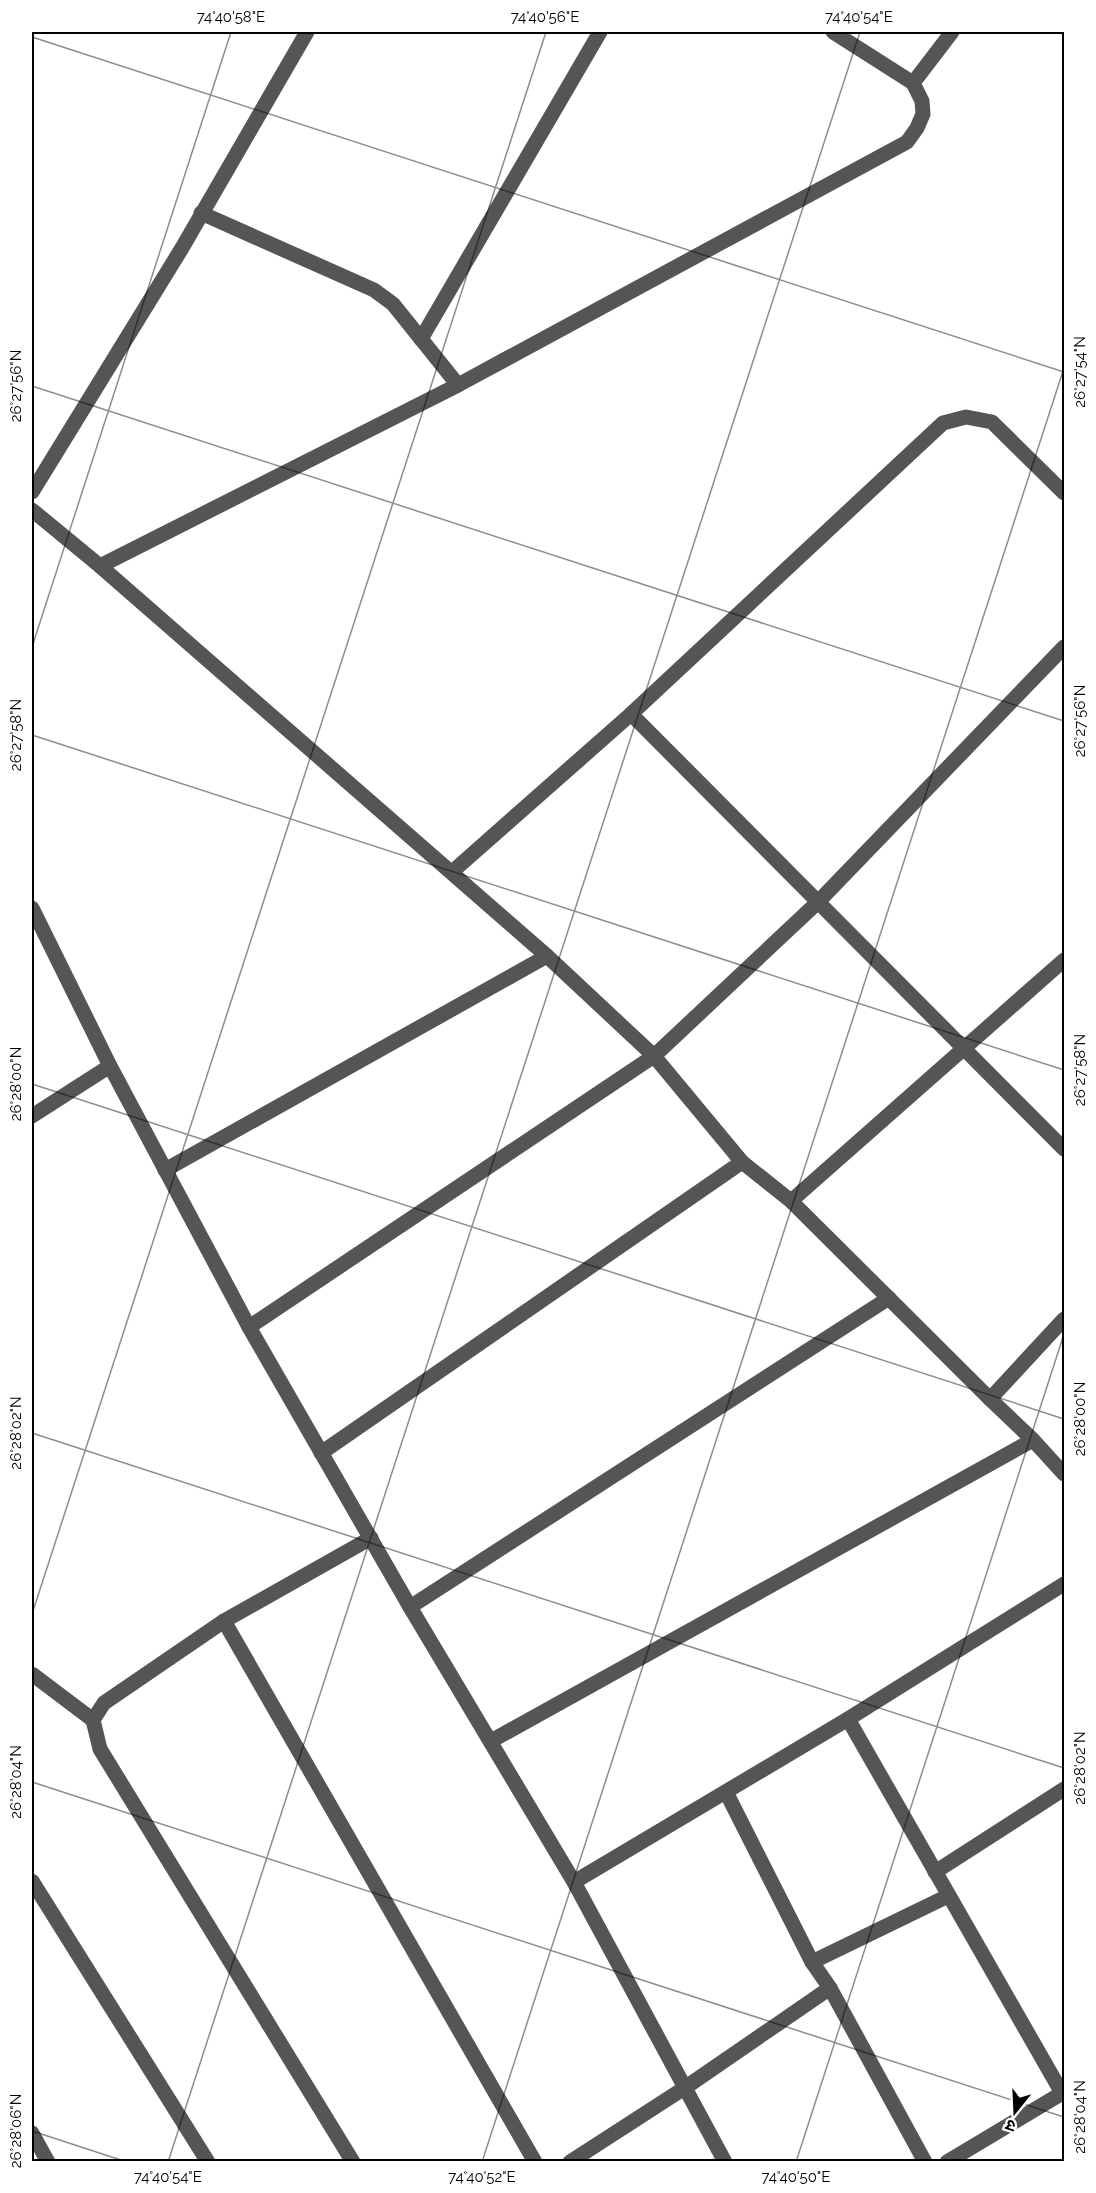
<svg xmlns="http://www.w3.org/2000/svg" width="1096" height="2193" viewBox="0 0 1096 2193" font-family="Raleway,'Noto Sans Devanagari',sans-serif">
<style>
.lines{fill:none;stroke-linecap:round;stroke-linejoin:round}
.minor{stroke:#555;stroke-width:15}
.ticks{fill:none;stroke:#000;stroke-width:1.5;stroke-opacity:0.45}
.neatline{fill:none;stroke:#000;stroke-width:2}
.ticks-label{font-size:15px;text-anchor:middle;fill:#000}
</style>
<rect width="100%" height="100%" fill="#fff"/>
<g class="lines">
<!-- minor -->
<g class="minor">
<polyline points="913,83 952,32"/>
<polyline points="201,213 374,290 393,304 458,385"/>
<polyline points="421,339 600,32"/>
<polyline points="32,492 182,248 307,32"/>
<polyline points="32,510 100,566 547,956 654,1056 742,1162 791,1201 990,1399 1033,1440 1064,1474"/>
<polyline points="100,566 458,385 907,142 917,128 923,114 922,101 913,83 833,32"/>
<polyline points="631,714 1064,1149"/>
<polyline points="452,872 631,714 943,423 966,417 992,422 1064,493"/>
<polyline points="32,908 110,1066 249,1327 410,1607 574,1882 725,2162"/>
<polyline points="32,1116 110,1066"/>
<polyline points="165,1170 547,956"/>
<polyline points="791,1201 1064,960"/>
<polyline points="249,1327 654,1056 818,902 1064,647"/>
<polyline points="990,1399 1064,1319"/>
<polyline points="321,1453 742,1162"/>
<polyline points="410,1607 889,1298"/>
<polyline points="224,1621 535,2162"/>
<polyline points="32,1674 93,1720"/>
<polyline points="848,1719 1062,2093"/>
<polyline points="491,1741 1033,1440"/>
<polyline points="726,1792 812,1962 830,1988 925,2162"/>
<polyline points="935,1872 1064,1789"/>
<polyline points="32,1881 208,2162"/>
<polyline points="574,1882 848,1719 1064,1584"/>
<polyline points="812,1962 948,1896"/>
<polyline points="32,2133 48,2162"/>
<polyline points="353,2162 100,1749 93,1720 104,1703 224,1621 371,1538"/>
<polyline points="570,2162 686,2087 830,1988"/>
<polyline points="947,2162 1064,2092"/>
</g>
</g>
<!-- ticks -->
<path class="ticks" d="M 32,37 L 1064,372M 32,386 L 1064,721M 32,647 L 231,32M 32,735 L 1064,1070M 32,1084 L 1064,1419M 32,1433 L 1064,1768M 32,1614 L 546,32M 32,1782 L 1064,2117M 32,2131 L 127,2162M 168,2162 L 860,32M 482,2162 L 1064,368M 796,2162 L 1064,1334"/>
<!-- border -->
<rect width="1096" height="2193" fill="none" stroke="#ffffff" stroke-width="66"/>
<!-- north arrow -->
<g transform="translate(1015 2112) rotate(198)" stroke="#ffffff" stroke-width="4.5" paint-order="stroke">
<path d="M0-4.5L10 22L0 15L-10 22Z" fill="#000000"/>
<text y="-9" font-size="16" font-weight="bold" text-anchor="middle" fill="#000000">उ</text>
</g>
<rect x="33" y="33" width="1030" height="2127" class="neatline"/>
<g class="ticks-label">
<text x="231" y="22">74°40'58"E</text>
<text x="545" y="22">74°40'56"E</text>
<text x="859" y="22">74°40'54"E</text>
<text transform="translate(1080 372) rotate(-90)" y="5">26°27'54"N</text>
<text transform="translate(16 386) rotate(-90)" y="5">26°27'56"N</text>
<text transform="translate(1080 721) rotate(-90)" y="5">26°27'56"N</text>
<text transform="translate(16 735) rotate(-90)" y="5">26°27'58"N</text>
<text transform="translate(1080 1070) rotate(-90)" y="5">26°27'58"N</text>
<text transform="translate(16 1084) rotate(-90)" y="5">26°28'00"N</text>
<text transform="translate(1080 1419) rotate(-90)" y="5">26°28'00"N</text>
<text transform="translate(16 1433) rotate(-90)" y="5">26°28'02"N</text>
<text transform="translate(1080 1768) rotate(-90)" y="5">26°28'02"N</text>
<text transform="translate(16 1782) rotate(-90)" y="5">26°28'04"N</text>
<text transform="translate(1080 2117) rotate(-90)" y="5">26°28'04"N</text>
<text transform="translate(16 2131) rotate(-90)" y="5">26°28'06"N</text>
<text x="168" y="2182">74°40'54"E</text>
<text x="482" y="2182">74°40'52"E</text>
<text x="796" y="2182">74°40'50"E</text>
</g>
</svg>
